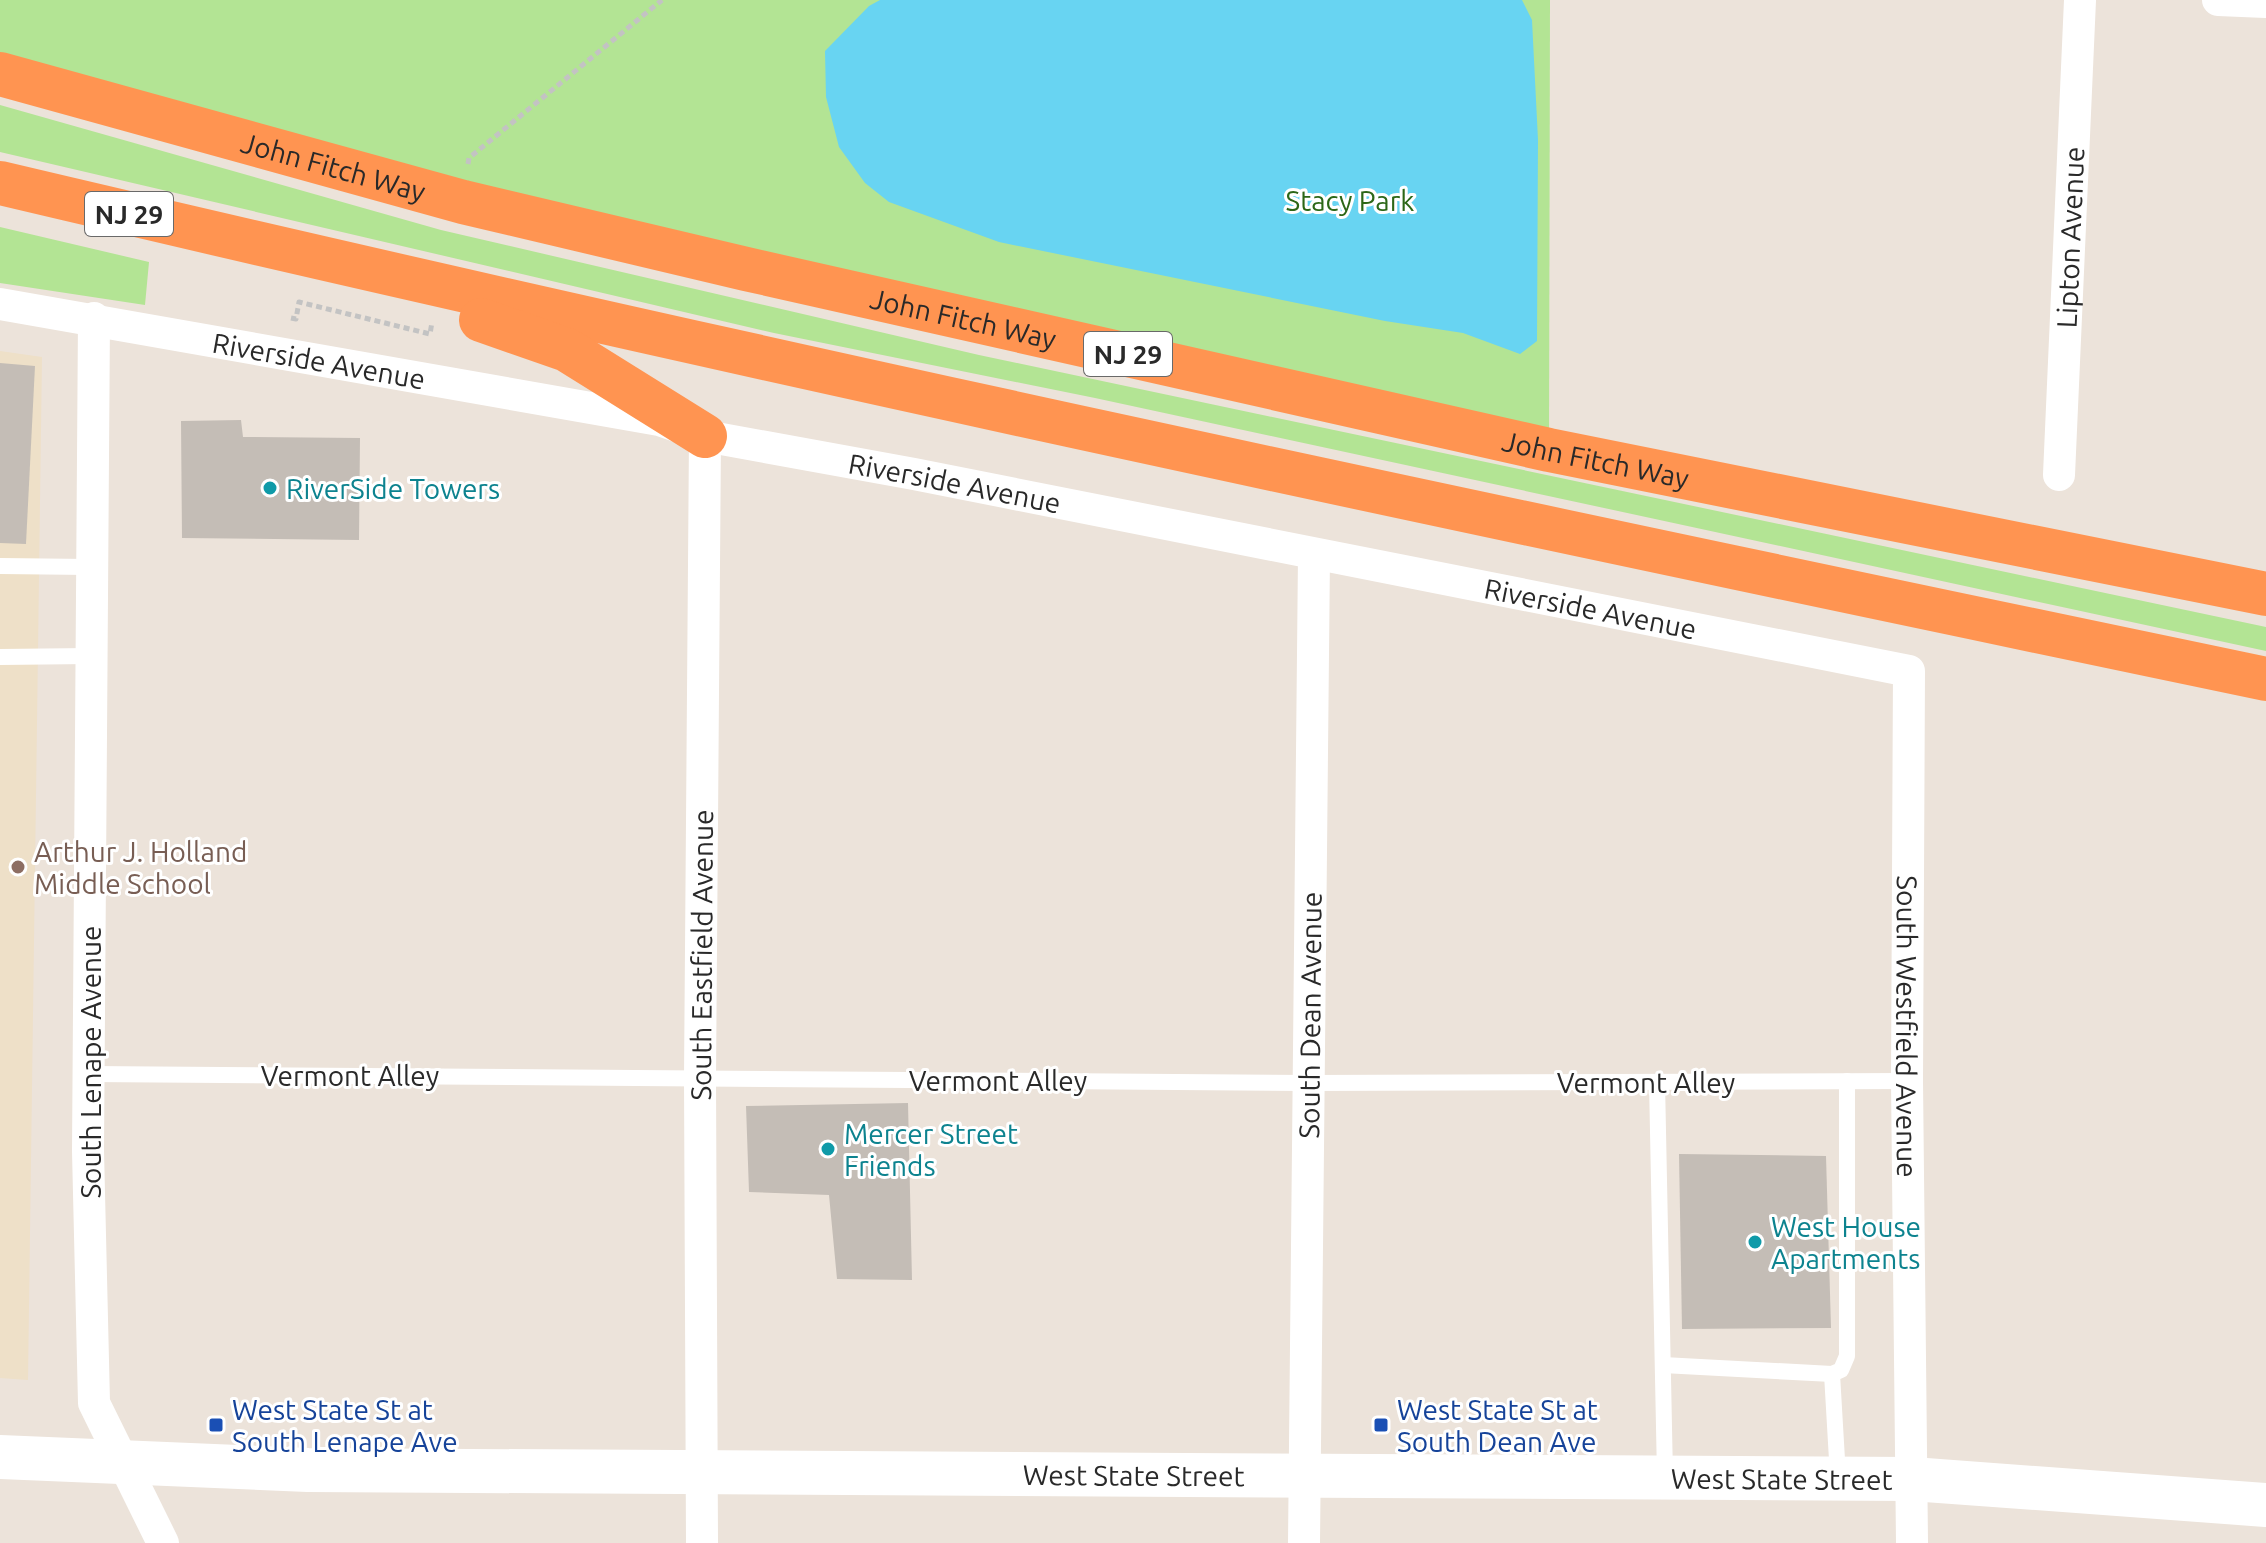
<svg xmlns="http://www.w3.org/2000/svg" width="2266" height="1543" viewBox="0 0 2266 1543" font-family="Ubuntu,sans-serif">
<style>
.education{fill:#eee0c8}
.green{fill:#b3e494}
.water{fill:#68d4f2}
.building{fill:#c4bdb6}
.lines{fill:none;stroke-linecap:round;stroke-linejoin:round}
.path{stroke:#c3c3c3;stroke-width:5;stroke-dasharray:6 4;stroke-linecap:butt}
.service{stroke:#fff;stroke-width:16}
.minor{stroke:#fff;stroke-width:32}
.secondary{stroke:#fff;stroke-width:44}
.motorway{stroke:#ff9451;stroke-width:44}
.culture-dot{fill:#0f9aa8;stroke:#fff;stroke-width:3}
.education-dot{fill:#8d6e63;stroke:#fff;stroke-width:3}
.transit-dot{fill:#1a4fb4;stroke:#fff;stroke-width:3}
.labels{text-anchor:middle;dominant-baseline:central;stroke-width:6;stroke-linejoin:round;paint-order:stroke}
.shield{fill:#fff;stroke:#696969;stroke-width:2}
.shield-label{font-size:26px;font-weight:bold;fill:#292929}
.street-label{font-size:28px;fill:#292929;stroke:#fff}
.park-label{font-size:28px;fill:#2c6717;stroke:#fff}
.culture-label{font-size:28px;fill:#0d838f;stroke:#fff;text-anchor:start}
.education-label{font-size:28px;fill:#785e54;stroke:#fff;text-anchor:start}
.transit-label{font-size:28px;fill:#164399;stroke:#fff;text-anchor:start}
</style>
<rect width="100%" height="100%" fill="#ece3da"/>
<!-- education -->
<polygon class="education" points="0,351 42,357 28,1380 0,1378"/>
<!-- green -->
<g class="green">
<polygon points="0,0 1550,0 1549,450 0,75"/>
<polygon points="0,105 441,230 979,355 2266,627 2266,651 1095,398 774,333 0,152"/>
<polygon points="0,227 149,262 145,305 0,283"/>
</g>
<!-- water -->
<polygon class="water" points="880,0 1522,0 1532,20 1538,140 1537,341 1520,354 1463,333 1385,321 999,242 889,202 865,183 839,147 826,97 825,51 869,6"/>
<!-- building -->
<g class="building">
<polygon points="0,363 35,366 26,544 0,543"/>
<polygon points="241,420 243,437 360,438 359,540 182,538 181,421"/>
<polygon points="908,1103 912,1280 837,1279 829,1195 749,1192 746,1106"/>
<polygon points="1679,1154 1826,1156 1831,1328 1682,1329"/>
</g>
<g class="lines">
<!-- path -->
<g class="path">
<polyline points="468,164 469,158 662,0"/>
<polyline points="291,318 296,319 299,302 430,334 432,322"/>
</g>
<!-- service -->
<g class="service">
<polyline points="0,566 90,567"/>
<polyline points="0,657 90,656"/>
<polyline points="89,1074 1308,1083 1907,1081"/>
<polyline points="1657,1082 1665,1476"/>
<polyline points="1663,1365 1832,1374 1841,1370 1847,1356 1847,1081"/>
<polyline points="1832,1374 1838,1477"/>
</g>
<!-- minor -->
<g class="minor">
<polyline points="2218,0 2266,2"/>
<path id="s1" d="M 0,304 L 659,420 L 705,436 L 914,474 L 1909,671 L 1907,1081 L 1912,1543"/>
<polyline points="94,318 88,1151 94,1403 163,1543"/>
<path id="s2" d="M 2059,475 L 2080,0"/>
<path id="s3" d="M 702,1543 L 700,1078 L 705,436"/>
<path id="s4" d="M 1304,1543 L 1314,555"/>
</g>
<!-- secondary -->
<path class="secondary" id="s5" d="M 0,1457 L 308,1470 L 1912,1479 L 2266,1505"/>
<!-- motorway -->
<g class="motorway">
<path id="s6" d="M 0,74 L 463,202 L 746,269 L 1549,450 L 2266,594"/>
<path d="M 0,183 C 752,361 1509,521 2266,679"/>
<polyline points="481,320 567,350 705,436"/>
</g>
</g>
<!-- markers -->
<g class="culture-dot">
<circle cx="270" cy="488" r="8"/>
<circle cx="828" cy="1149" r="8"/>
<circle cx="1755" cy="1242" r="8"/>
</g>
<circle class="education-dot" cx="18" cy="867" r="8"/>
<g class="transit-dot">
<rect x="208" y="1417" width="16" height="16" rx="4"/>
<rect x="1373" y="1417" width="16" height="16" rx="4"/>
</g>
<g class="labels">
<!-- shield labels -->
<g class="shield">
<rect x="85" y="192" width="88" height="44" rx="6"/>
<rect x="1084" y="332" width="88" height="44" rx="6"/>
</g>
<g class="shield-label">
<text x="129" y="214">NJ 29</text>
<text x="1128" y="354">NJ 29</text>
</g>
<!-- street labels -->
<g class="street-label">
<text stroke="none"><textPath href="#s6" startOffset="346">John Fitch Way</textPath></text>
<text stroke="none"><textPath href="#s2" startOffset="238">Lipton Avenue</textPath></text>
<text stroke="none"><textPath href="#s6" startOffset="994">John Fitch Way</textPath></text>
<text stroke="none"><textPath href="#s1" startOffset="324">Riverside Avenue</textPath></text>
<text stroke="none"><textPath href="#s6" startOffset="1642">John Fitch Way</textPath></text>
<text stroke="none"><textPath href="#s1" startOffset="972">Riverside Avenue</textPath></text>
<text stroke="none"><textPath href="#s1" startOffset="1620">Riverside Avenue</textPath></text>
<text stroke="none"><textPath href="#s3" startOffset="588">South Eastfield Avenue</textPath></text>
<text stroke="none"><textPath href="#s4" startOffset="528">South Dean Avenue</textPath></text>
<text stroke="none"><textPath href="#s1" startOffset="2300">South Westfield Avenue</textPath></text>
<text transform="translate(90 1062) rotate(-90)">South Lenape Avenue</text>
<text x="350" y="1075">Vermont Alley</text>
<text x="998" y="1080">Vermont Alley</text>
<text x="1646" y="1082">Vermont Alley</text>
<text stroke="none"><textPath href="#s5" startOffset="1134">West State Street</textPath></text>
<text stroke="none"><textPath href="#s5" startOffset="1782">West State Street</textPath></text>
</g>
<!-- park labels -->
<g class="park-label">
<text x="1350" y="200">Stacy Park</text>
</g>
<!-- culture labels -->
<g class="culture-label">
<text x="286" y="488">RiverSide Towers</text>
<text x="844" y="1133">Mercer Street<tspan x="844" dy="32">Friends</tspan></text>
<text x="1771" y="1226">West House<tspan x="1771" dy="32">Apartments</tspan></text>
</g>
<!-- education labels -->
<g class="education-label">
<text x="34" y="851">Arthur J. Holland<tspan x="34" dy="32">Middle School</tspan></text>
</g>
<!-- transit labels -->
<g class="transit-label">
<text x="232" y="1409">West State St at<tspan x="232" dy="32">South Lenape Ave</tspan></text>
<text x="1397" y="1409">West State St at<tspan x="1397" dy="32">South Dean Ave</tspan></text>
</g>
</g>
</svg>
